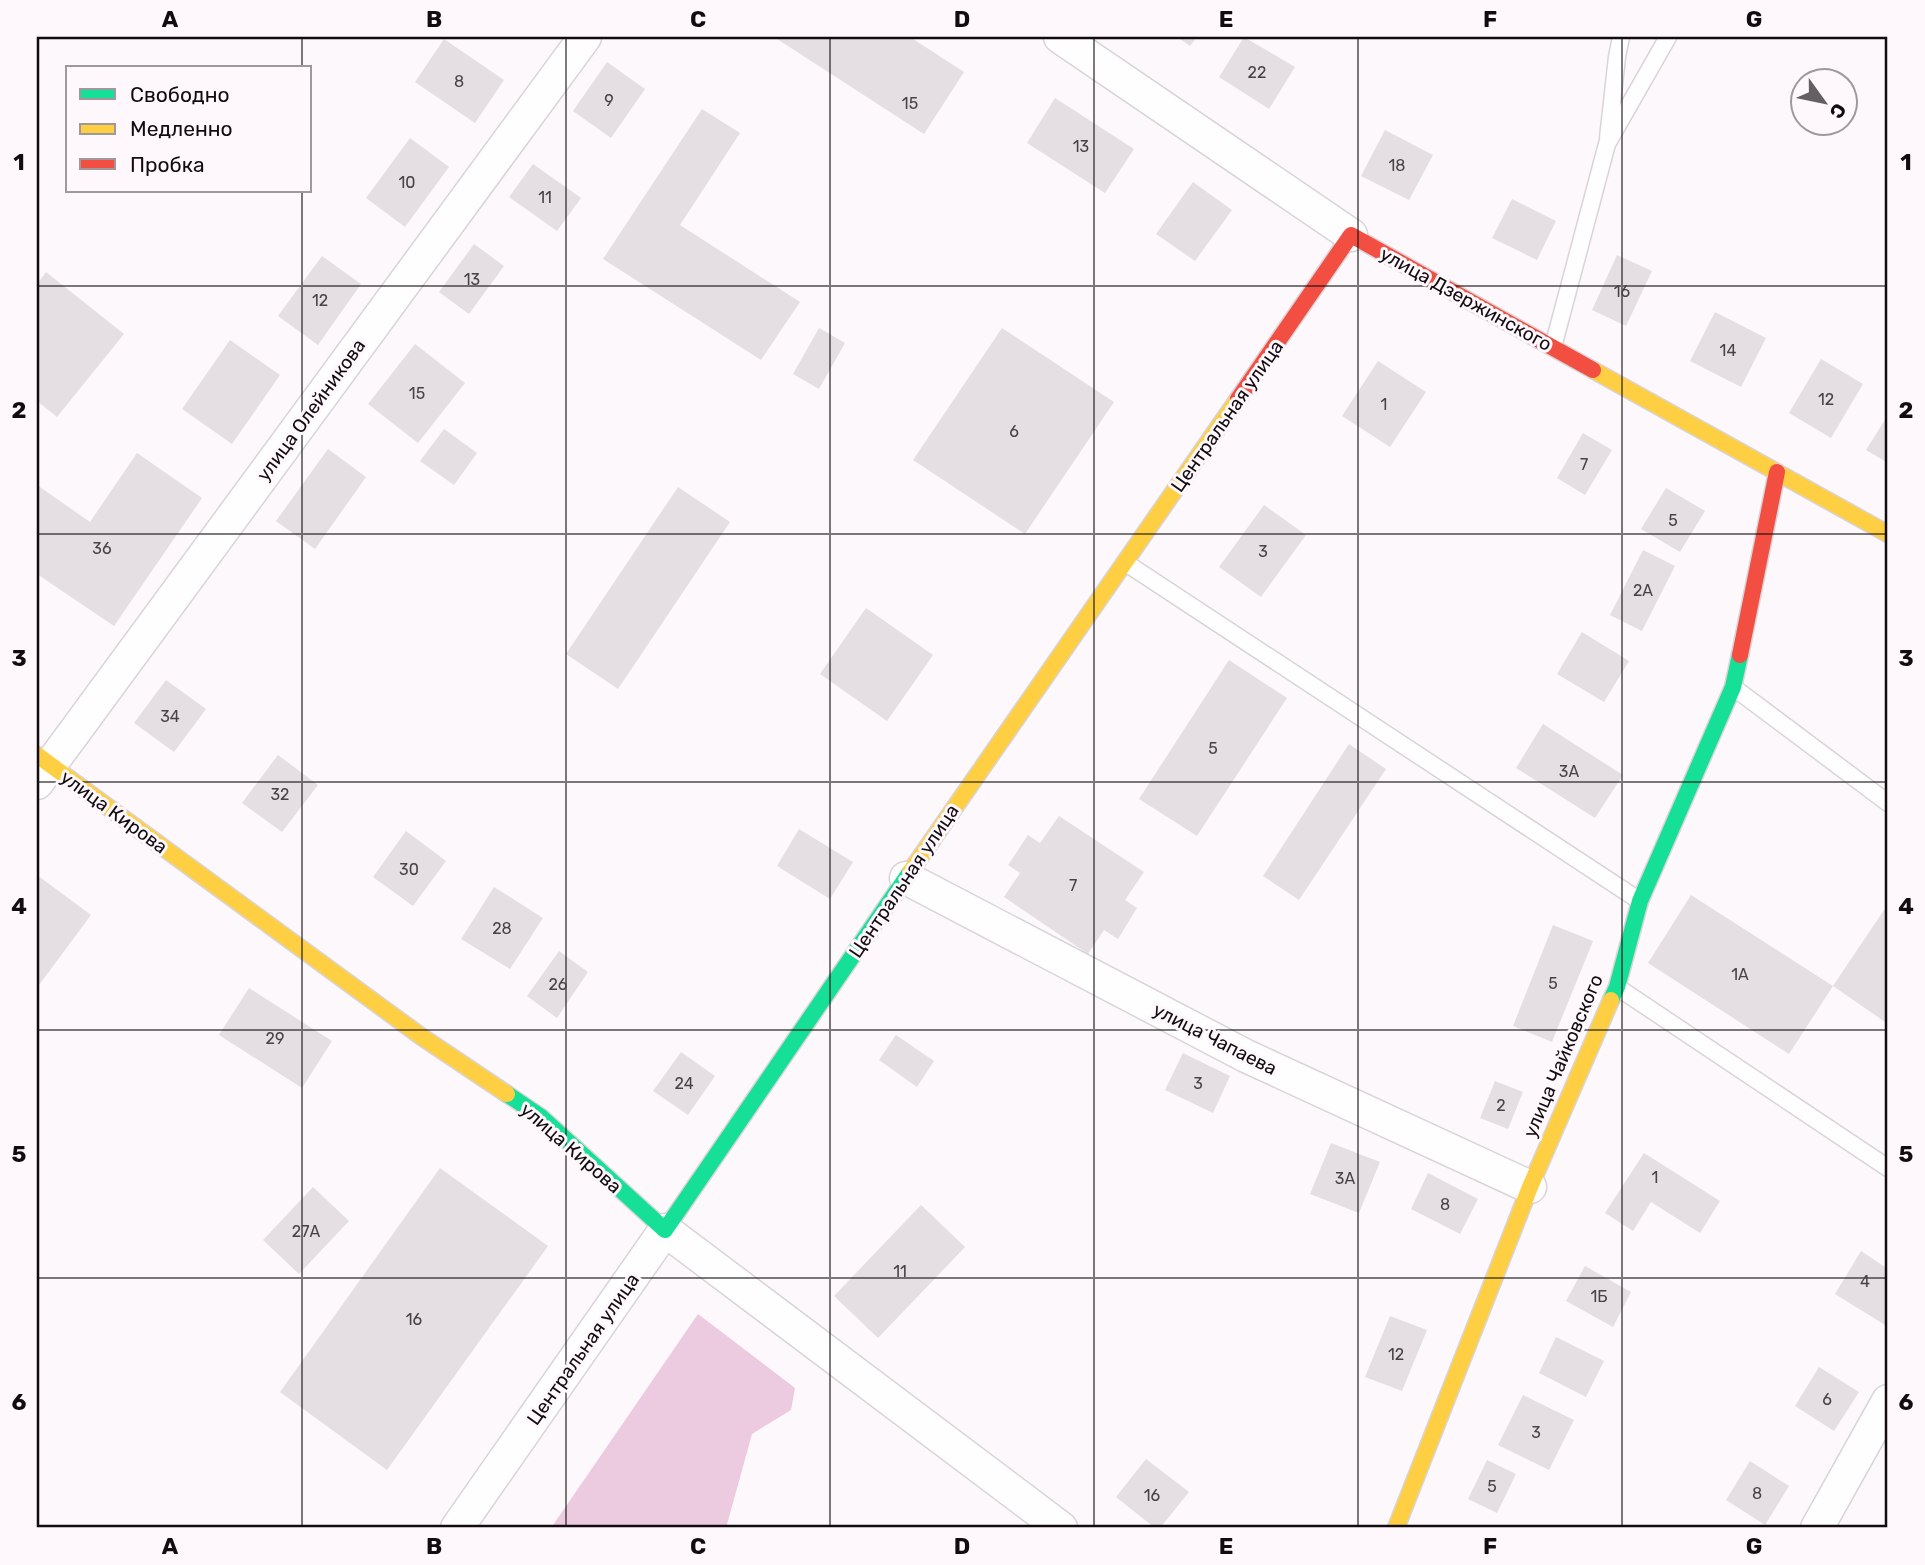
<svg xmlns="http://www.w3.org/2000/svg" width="1925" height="1565" viewBox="0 0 1925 1565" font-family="Rubik,sans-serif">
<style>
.forest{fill:#eccae0}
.building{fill:#e5dfe3}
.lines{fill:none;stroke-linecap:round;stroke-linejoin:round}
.lane-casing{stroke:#d9d4d7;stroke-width:19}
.street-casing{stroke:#d9d4d7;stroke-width:35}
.fast-casing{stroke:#d9d4d7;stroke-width:19}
.slow-casing{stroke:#d9d4d7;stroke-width:19}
.jam-casing{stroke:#d9d4d7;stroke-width:19}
.lane{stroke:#fffefe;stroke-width:16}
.street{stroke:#fffefe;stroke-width:32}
.fast{stroke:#16e098;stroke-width:16}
.slow{stroke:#ffcf43;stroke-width:16}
.jam{stroke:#f24e42;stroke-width:16}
.grid{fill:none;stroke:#110c0f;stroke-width:2;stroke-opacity:0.55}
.labels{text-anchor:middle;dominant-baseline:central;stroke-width:6;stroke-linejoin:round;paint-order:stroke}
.number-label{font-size:16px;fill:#474245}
.street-label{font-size:19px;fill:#110c0f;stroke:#fef7fb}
.neatline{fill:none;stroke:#110c0f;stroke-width:2.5}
.grid-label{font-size:23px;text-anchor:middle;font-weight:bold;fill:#110c0f}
</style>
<rect width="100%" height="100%" fill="#fdf8fb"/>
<!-- forest -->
<polygon class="forest" points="698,1314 795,1388 791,1410 752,1434 726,1528 551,1528"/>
<!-- building -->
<g class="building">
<polygon points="774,37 910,37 964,72 924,134"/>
<polygon points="1177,37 1197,37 1190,46"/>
<polygon points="1244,37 1295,67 1269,109 1219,77"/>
<polygon points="444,39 504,80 475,123 415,82"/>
<polygon points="607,62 645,89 611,138 573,111"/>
<polygon points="1055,98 1134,149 1105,193 1027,143"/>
<polygon points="702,109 740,133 680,225 800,302 761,360 603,259"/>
<polygon points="1385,130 1433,155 1409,200 1361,176"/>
<polygon points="410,138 449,167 405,227 366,198"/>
<polygon points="533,164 581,198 557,231 509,197"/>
<polygon points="1193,182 1232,210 1195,261 1156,234"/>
<polygon points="1512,199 1556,221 1537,260 1492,238"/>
<polygon points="474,244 504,266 469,314 439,292"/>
<polygon points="1617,255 1652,271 1626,326 1592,310"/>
<polygon points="322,256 361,284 318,345 278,316"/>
<polygon points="46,272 124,334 57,417 37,401 37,284"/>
<polygon points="1715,312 1766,338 1741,387 1690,361"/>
<polygon points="819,328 845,343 819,389 793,374"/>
<polygon points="1002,328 1114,402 1025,534 913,460"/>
<polygon points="230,340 280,375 232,444 182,409"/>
<polygon points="415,344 465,383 418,443 368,404"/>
<polygon points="1821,359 1863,384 1831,438 1789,413"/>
<polygon points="1378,361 1426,392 1390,447 1342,416"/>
<polygon points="1888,415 1888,463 1866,450"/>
<polygon points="444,429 477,453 454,485 420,461"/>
<polygon points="1583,433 1612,450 1585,495 1557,478"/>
<polygon points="328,449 366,477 315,549 276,521"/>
<polygon points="137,453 202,498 114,626 37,574 37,485 90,522"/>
<polygon points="678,487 730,522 618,689 566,654"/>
<polygon points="1666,488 1705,511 1680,552 1641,529"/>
<polygon points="1264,505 1306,535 1261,597 1219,567"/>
<polygon points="1643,550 1675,566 1642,631 1610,615"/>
<polygon points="866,608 933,655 887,721 820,674"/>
<polygon points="1582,632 1629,661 1604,702 1557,674"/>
<polygon points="1229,660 1287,698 1197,836 1139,799"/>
<polygon points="166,680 206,709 174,752 134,723"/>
<polygon points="1543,724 1623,775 1595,818 1516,768"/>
<polygon points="1349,744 1386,769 1299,900 1263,876"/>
<polygon points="278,755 318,785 282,832 242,803"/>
<polygon points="1059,816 1144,872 1125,900 1137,908 1118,939 1104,930 1088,954 1004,897 1020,873 1008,865 1028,835 1040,843"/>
<polygon points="799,829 853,862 830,899 777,866"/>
<polygon points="406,831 446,861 413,906 373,877"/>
<polygon points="37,875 91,915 39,985 37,983"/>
<polygon points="494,887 543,918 510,969 461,939"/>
<polygon points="1691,895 1833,986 1789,1054 1648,963"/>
<polygon points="1888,904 1888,1024 1833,986"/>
<polygon points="1553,925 1593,941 1552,1042 1513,1026"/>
<polygon points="559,951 588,972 557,1018 527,996"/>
<polygon points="249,988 332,1041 302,1088 219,1035"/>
<polygon points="896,1035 934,1061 917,1087 879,1060"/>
<polygon points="681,1052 715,1076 688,1115 653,1091"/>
<polygon points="1183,1053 1230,1076 1213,1113 1165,1090"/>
<polygon points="1495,1081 1523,1092 1508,1129 1480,1118"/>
<polygon points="1331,1143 1380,1162 1359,1213 1310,1194"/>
<polygon points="1644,1153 1720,1201 1700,1233 1651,1202 1633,1231 1605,1213"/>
<polygon points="440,1168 548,1246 387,1470 280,1392"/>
<polygon points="1428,1173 1478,1199 1460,1234 1411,1209"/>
<polygon points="313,1187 349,1221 299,1274 263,1240"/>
<polygon points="921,1205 965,1247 878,1338 834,1296"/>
<polygon points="1861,1251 1888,1269 1888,1320 1885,1325 1835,1294"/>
<polygon points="1585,1266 1631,1292 1613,1327 1566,1301"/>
<polygon points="1390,1316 1427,1330 1402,1391 1365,1377"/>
<polygon points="1556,1337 1604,1361 1586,1397 1539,1373"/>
<polygon points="1819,1367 1859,1392 1834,1431 1795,1406"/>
<polygon points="1523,1395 1574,1420 1549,1470 1498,1445"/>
<polygon points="1146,1459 1189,1492 1160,1528 1155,1528 1116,1497"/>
<polygon points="1487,1460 1516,1474 1497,1513 1468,1499"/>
<polygon points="1750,1461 1789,1486 1765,1525 1726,1500"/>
</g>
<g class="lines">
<!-- lane casing -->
<g class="lane-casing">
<g id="lane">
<polyline points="1608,138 1617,57 1621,37"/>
<polyline points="1553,347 1607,144 1668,37"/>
<polyline points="1126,563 1640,901"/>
<polyline points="1733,687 1888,803"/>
<polyline points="1617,987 1888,1168"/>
</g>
</g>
<!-- street casing -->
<g class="street-casing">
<g id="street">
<polyline points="1060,37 1351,235"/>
<polyline points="37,783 585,37"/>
<polyline points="906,878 1246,1056 1530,1187"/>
<polyline points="457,1528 665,1230 1061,1528"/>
<polyline points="1817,1528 1888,1401"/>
</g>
</g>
<!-- fast casing -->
<g class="fast-casing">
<g id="fast">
<polyline points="1611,1000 1617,987 1640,901 1733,687 1740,655"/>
<polyline points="507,1094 541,1117 665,1230 910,872"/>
</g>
</g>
<!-- slow casing -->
<g class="slow-casing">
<g id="slow">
<polyline points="1593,370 1888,534"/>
<polyline points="37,755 422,1037 507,1094"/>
<polyline points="910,872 1238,399"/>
<polyline points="1396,1528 1530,1187 1611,1000"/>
</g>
</g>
<!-- jam casing -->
<g class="jam-casing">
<g id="jam">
<polyline points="1238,399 1351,235 1593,370"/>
<polyline points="1740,655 1777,472"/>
</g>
</g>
<!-- lane -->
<use href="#lane" class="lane"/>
<!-- street -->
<use href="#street" class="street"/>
<!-- fast -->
<use href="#fast" class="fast"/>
<!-- slow -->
<use href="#slow" class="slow"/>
<!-- jam -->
<use href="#jam" class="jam"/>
</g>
<!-- grid -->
<path class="grid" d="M 302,37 L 302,68M 566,37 L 566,1528M 830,37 L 830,1528M 1094,37 L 1094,1528M 1358,37 L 1358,1528M 1622,37 L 1622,1528M 302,191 L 302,1528M 37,286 L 1888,286M 37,534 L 1888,534M 37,782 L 1888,782M 37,1030 L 1888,1030M 37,1278 L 1888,1278"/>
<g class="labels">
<!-- number labels -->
<g class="number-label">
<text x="1257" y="72">22</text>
<text x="459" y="81">8</text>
<text x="609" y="100">9</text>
<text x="910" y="103">15</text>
<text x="1081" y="146">13</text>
<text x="1397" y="165">18</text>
<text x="407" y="182">10</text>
<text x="545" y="197">11</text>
<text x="472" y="279">13</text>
<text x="1622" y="291">16</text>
<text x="320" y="300">12</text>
<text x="1728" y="350">14</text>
<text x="417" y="393">15</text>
<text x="1826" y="399">12</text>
<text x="1384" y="404">1</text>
<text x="1014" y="431">6</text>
<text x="1584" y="464">7</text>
<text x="1673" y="520">5</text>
<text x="102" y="548">36</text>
<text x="1263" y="551">3</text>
<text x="1643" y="590">2А</text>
<text x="170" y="716">34</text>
<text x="1213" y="748">5</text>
<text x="1569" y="771">3А</text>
<text x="280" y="794">32</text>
<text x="409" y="869">30</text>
<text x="1073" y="885">7</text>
<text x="502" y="928">28</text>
<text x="1740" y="974">1А</text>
<text x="1553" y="983">5</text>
<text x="558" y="984">26</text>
<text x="275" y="1038">29</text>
<text x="684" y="1083">24</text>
<text x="1198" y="1083">3</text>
<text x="1501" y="1105">2</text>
<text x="1655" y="1177">1</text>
<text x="1345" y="1178">3А</text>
<text x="1445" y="1204">8</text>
<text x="306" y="1231">27А</text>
<text x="900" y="1271">11</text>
<text x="1865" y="1281">4</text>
<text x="1599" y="1296">1Б</text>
<text x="414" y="1319">16</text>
<text x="1396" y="1354">12</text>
<text x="1827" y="1399">6</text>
<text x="1536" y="1432">3</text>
<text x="1492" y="1486">5</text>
<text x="1757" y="1493">8</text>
<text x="1152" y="1495">16</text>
</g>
<!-- street labels -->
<g class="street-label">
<text transform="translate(1466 299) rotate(29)">улица Дзержинского</text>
<text transform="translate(311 410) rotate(-54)">улица Олейникова</text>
<text transform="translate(1227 416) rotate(-55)">Центральная улица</text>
<text transform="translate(114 812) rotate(36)">улица Кирова</text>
<text transform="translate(904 881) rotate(-56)">Центральная улица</text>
<text transform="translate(1215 1039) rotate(27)">улица Чапаева</text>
<text transform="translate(1563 1056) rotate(-67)">улица Чайковского</text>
<text transform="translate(571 1148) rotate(41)">улица Кирова</text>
<text transform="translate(583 1349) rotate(-55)">Центральная улица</text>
</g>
</g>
<!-- border -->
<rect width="1925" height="1565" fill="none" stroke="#fef7fb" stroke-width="77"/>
<!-- legend -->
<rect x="66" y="66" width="245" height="126" fill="#fef7fb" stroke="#9f999d" stroke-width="2"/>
<rect x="80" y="89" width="35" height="10" fill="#16e098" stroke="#9f999d" stroke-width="2"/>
<text x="130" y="102" font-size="21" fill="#110c0f">Свободно</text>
<rect x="80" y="124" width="35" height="10" fill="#ffcf43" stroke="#9f999d" stroke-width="2"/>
<text x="130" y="136" font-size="21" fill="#110c0f">Медленно</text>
<rect x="80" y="159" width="35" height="10" fill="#f24e42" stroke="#9f999d" stroke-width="2"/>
<text x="130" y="172" font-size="21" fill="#110c0f">Пробка</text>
<!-- north arrow -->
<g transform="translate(1824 102) rotate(123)"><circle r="33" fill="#fef7fb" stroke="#9f999d" stroke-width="2"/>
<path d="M0-5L12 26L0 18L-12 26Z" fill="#645f62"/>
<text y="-10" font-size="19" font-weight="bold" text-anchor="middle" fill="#110c0f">С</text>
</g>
<rect x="38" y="38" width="1848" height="1488" class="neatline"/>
<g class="grid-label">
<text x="170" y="27">A</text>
<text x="434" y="27">B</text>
<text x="698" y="27">C</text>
<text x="962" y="27">D</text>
<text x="1226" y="27">E</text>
<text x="1490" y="27">F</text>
<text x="1754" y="27">G</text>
<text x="19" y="170">1</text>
<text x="1906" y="170">1</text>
<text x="19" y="418">2</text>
<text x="1906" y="418">2</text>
<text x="19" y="666">3</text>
<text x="1906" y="666">3</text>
<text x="19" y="914">4</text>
<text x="1906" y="914">4</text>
<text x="19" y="1162">5</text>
<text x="1906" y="1162">5</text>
<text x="19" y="1410">6</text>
<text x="1906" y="1410">6</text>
<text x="170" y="1554">A</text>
<text x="434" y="1554">B</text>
<text x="698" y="1554">C</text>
<text x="962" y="1554">D</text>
<text x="1226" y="1554">E</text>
<text x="1490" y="1554">F</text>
<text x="1754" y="1554">G</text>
</g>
</svg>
